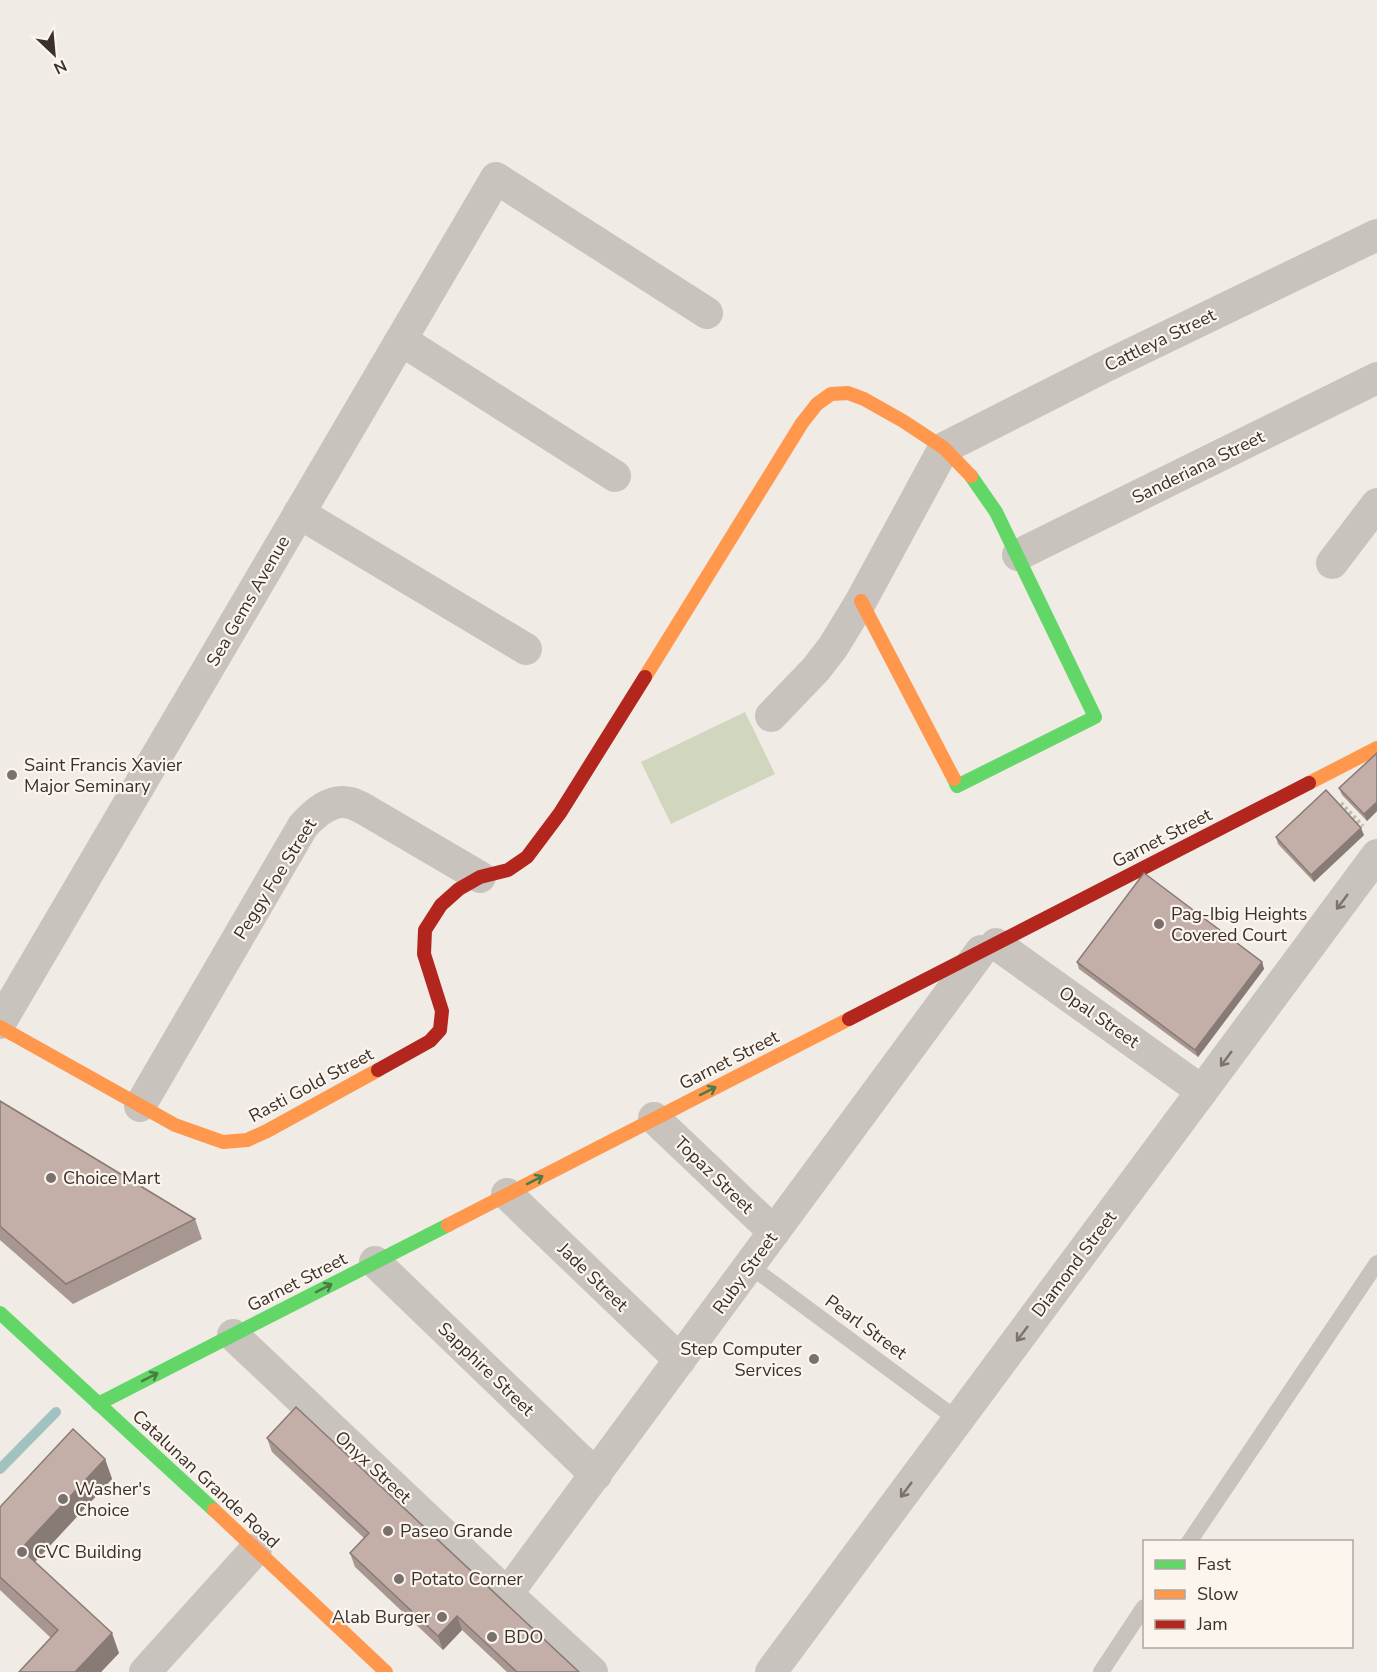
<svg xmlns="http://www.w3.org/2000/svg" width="1377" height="1672" viewBox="0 0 1377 1672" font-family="'Nunito Sans',sans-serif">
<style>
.green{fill:#d1d6bf}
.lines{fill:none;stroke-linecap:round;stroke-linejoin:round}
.stream{stroke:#a1c2c1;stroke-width:10}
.path{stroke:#c2bbb6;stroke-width:4;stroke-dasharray:3 3;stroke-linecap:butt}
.lane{stroke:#c9c3be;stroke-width:16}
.street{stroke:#c9c3be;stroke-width:32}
.fast{stroke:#63d668;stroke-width:14}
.slow{stroke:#ff974d;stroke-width:14}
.jam{stroke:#b3261e;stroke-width:14}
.wall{fill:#a89690}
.shaded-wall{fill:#887a75}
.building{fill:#c3afa7;stroke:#887a75;stroke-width:1.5}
.oneway{stroke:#7b726d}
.oneway2{stroke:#4d7b46}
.poi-dot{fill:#7a716c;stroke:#fbf5ee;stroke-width:2}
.labels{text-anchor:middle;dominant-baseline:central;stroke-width:4.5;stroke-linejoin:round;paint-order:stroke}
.street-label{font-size:18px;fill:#3b302b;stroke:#fbf5ee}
.poi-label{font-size:18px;fill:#3b302b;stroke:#fbf5ee;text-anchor:start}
</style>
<rect width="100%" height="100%" fill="#f0ebe5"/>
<!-- green -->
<polygon class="green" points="745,712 775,774 671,824 641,762"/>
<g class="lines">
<!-- stream -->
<polyline class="stream" points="0,1469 56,1412"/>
<!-- path -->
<polyline class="path" points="1341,803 1363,826"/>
<!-- lane -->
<g class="lane">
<polyline points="750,1266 958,1420"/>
<polyline points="1189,1542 1377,1263"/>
<polyline points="1101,1672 1144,1607"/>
</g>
<!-- street -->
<g class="street">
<polyline points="401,340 615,476"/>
<polyline points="299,513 526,649"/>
<polyline points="1018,555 1377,378"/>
<polyline points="1332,563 1377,504"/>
<polyline points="771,716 816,669 833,647 861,601 944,448 1102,368 1377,235"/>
<polyline points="996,944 1202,1091"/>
<polyline points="0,1023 496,178 707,313"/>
<path d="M 140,1106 L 303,826 C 315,813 331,798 350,803 C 355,804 360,807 364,809 L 480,877"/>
<polyline points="654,1118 774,1232"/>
<polyline points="507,1194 680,1360"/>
<polyline points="375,1262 596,1475"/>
<polyline points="233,1335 507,1594 592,1672"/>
<polyline points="507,1594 981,951"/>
<polyline points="145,1672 256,1549"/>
<polyline points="771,1672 1377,855"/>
</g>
<!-- fast -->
<g class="fast">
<polyline points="954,779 957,786 1095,717 996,512 971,476"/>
<polyline points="0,1313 214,1510"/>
<polyline points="98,1404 448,1225"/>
</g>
<!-- slow -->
<g class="slow">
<polyline points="861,601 954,779"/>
<polyline points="645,677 802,423 817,404 831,394 848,393 864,399 903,421 944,448 971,476"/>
<polyline points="1309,783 1377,748"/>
<polyline points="0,1027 175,1125 223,1142 247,1140 267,1131 378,1070"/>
<polyline points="448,1225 849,1019"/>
<polyline points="214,1510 386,1672"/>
</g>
<!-- jam -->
<g class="jam">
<polyline points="849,1019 1309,783"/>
<polyline points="378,1070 430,1041 440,1030 442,1011 424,954 425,930 441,905 459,889 480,877 508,870 527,857 560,813 645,677"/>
</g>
</g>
<!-- wall -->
<g class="wall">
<polygon points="1377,753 1377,811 1367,821 1342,795 1339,788"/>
<polygon points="1364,835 1314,882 1278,844 1276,837"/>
<polygon points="1077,962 1262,962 1264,969 1198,1057 1079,969"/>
<polygon points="0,1101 195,1219 202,1239 73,1304 0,1240"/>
<polygon points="267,1438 579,1672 507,1672 462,1630 443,1650 355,1567 350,1553 364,1538 272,1452"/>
<polygon points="105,1459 112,1479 35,1562 119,1653 101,1672 19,1672 51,1638 0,1590 0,1507"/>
</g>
<!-- shaded-wall -->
<g class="shaded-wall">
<polygon points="1377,802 1377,811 1367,821 1364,814"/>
<polygon points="1361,828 1364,835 1314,882 1311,875"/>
<polygon points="1262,962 1264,969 1198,1057 1195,1050"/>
<polygon points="105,1459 112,1479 28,1569 21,1549"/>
<polygon points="457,1616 462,1630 443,1650 438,1636"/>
<polygon points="112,1633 119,1653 101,1672 75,1672"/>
</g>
<!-- building -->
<g class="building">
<polygon points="1377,753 1377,802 1364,814 1339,788"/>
<polygon points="1326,790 1361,828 1311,875 1276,837"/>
<polygon points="1144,873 1262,962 1195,1050 1077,962"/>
<polygon points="0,1101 195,1219 66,1284 0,1226"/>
<polygon points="296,1407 579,1672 517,1672 457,1616 438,1636 350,1553 369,1533 267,1438"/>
<polygon points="73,1429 105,1459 21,1549 112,1633 75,1672 19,1672 58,1630 0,1577 0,1507"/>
</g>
<!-- one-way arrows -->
<defs><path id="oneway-shaft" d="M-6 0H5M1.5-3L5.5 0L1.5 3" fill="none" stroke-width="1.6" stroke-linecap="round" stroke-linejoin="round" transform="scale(1.5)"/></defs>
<g class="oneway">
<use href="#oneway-shaft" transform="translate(1342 902) rotate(127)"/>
<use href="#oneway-shaft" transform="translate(1226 1059) rotate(127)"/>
<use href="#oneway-shaft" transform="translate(1022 1334) rotate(127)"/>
<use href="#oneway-shaft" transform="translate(906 1490) rotate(127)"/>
</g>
<g class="oneway2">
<use href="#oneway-shaft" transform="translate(708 1091) rotate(-27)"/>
<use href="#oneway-shaft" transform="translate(535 1180) rotate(-27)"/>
<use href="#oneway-shaft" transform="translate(324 1288) rotate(-27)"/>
<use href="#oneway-shaft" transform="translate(150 1377) rotate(-27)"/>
</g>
<!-- markers -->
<g class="poi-dot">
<circle cx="12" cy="775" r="6"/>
<circle cx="1159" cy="924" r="6"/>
<circle cx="51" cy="1178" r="6"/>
<circle cx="814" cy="1359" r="6"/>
<circle cx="63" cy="1499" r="6"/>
<circle cx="388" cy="1531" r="6"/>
<circle cx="22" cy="1552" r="6"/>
<circle cx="399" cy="1579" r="6"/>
<circle cx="442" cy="1617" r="6"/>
<circle cx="492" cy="1637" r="6"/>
</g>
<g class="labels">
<!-- street labels -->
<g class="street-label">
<text transform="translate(1160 340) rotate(-26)">Cattleya Street</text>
<text transform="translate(1198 467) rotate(-26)">Sanderiana Street</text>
<text transform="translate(248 601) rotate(-60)">Sea Gems Avenue</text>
<text transform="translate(1162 838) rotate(-27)">Garnet Street</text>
<text transform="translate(275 879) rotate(-58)">Peggy Foe Street</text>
<text transform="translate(1099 1017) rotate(35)">Opal Street</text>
<text transform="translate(729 1060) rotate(-27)">Garnet Street</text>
<text transform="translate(311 1085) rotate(-28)">Rasti Gold Street</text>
<text transform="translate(714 1175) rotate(44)">Topaz Street</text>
<text transform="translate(1074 1264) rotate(-53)">Diamond Street</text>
<text transform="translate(745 1273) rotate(-54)">Ruby Street</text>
<text transform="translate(593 1277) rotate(44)">Jade Street</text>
<text transform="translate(297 1282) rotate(-27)">Garnet Street</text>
<text transform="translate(866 1327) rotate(36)">Pearl Street</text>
<text transform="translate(486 1369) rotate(44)">Sapphire Street</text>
<text transform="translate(373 1467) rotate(43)">Onyx Street</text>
<text transform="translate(206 1479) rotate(43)">Catalunan Grande Road</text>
</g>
<!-- poi labels -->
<g class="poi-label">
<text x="24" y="765">Saint Francis Xavier<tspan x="24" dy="21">Major Seminary</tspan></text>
<text x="1171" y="914">Pag-Ibig Heights<tspan x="1171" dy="21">Covered Court</tspan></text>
<text x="63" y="1178">Choice Mart</text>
<text x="802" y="1349" text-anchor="end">Step Computer<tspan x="802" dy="21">Services</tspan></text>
<text x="75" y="1489">Washer's<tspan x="75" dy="21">Choice</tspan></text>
<text x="400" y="1531">Paseo Grande</text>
<text x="34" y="1552">CVC Building</text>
<text x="411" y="1579">Potato Corner</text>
<text x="430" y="1617" text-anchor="end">Alab Burger</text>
<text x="504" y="1637">BDO</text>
</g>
</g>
<!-- legend -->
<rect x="1143" y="1540" width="210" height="108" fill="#fbf5ee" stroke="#aea6a0" stroke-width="1.5"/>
<rect x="1155" y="1560" width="30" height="9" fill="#63d668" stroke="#aea6a0" stroke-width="1.5"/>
<text x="1197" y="1570" font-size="18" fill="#3b302b">Fast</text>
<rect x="1155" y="1590" width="30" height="9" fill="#ff974d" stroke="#aea6a0" stroke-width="1.5"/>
<text x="1197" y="1600" font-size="18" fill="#3b302b">Slow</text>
<rect x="1155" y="1620" width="30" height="9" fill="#b3261e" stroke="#aea6a0" stroke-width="1.5"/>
<text x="1197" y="1630" font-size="18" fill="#3b302b">Jam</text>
<!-- north arrow -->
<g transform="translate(54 54) rotate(154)" stroke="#fbf5ee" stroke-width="4.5" paint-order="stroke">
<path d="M0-4.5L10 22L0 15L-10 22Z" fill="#3b302b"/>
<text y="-9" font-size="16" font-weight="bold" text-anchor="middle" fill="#3b302b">N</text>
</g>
</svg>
